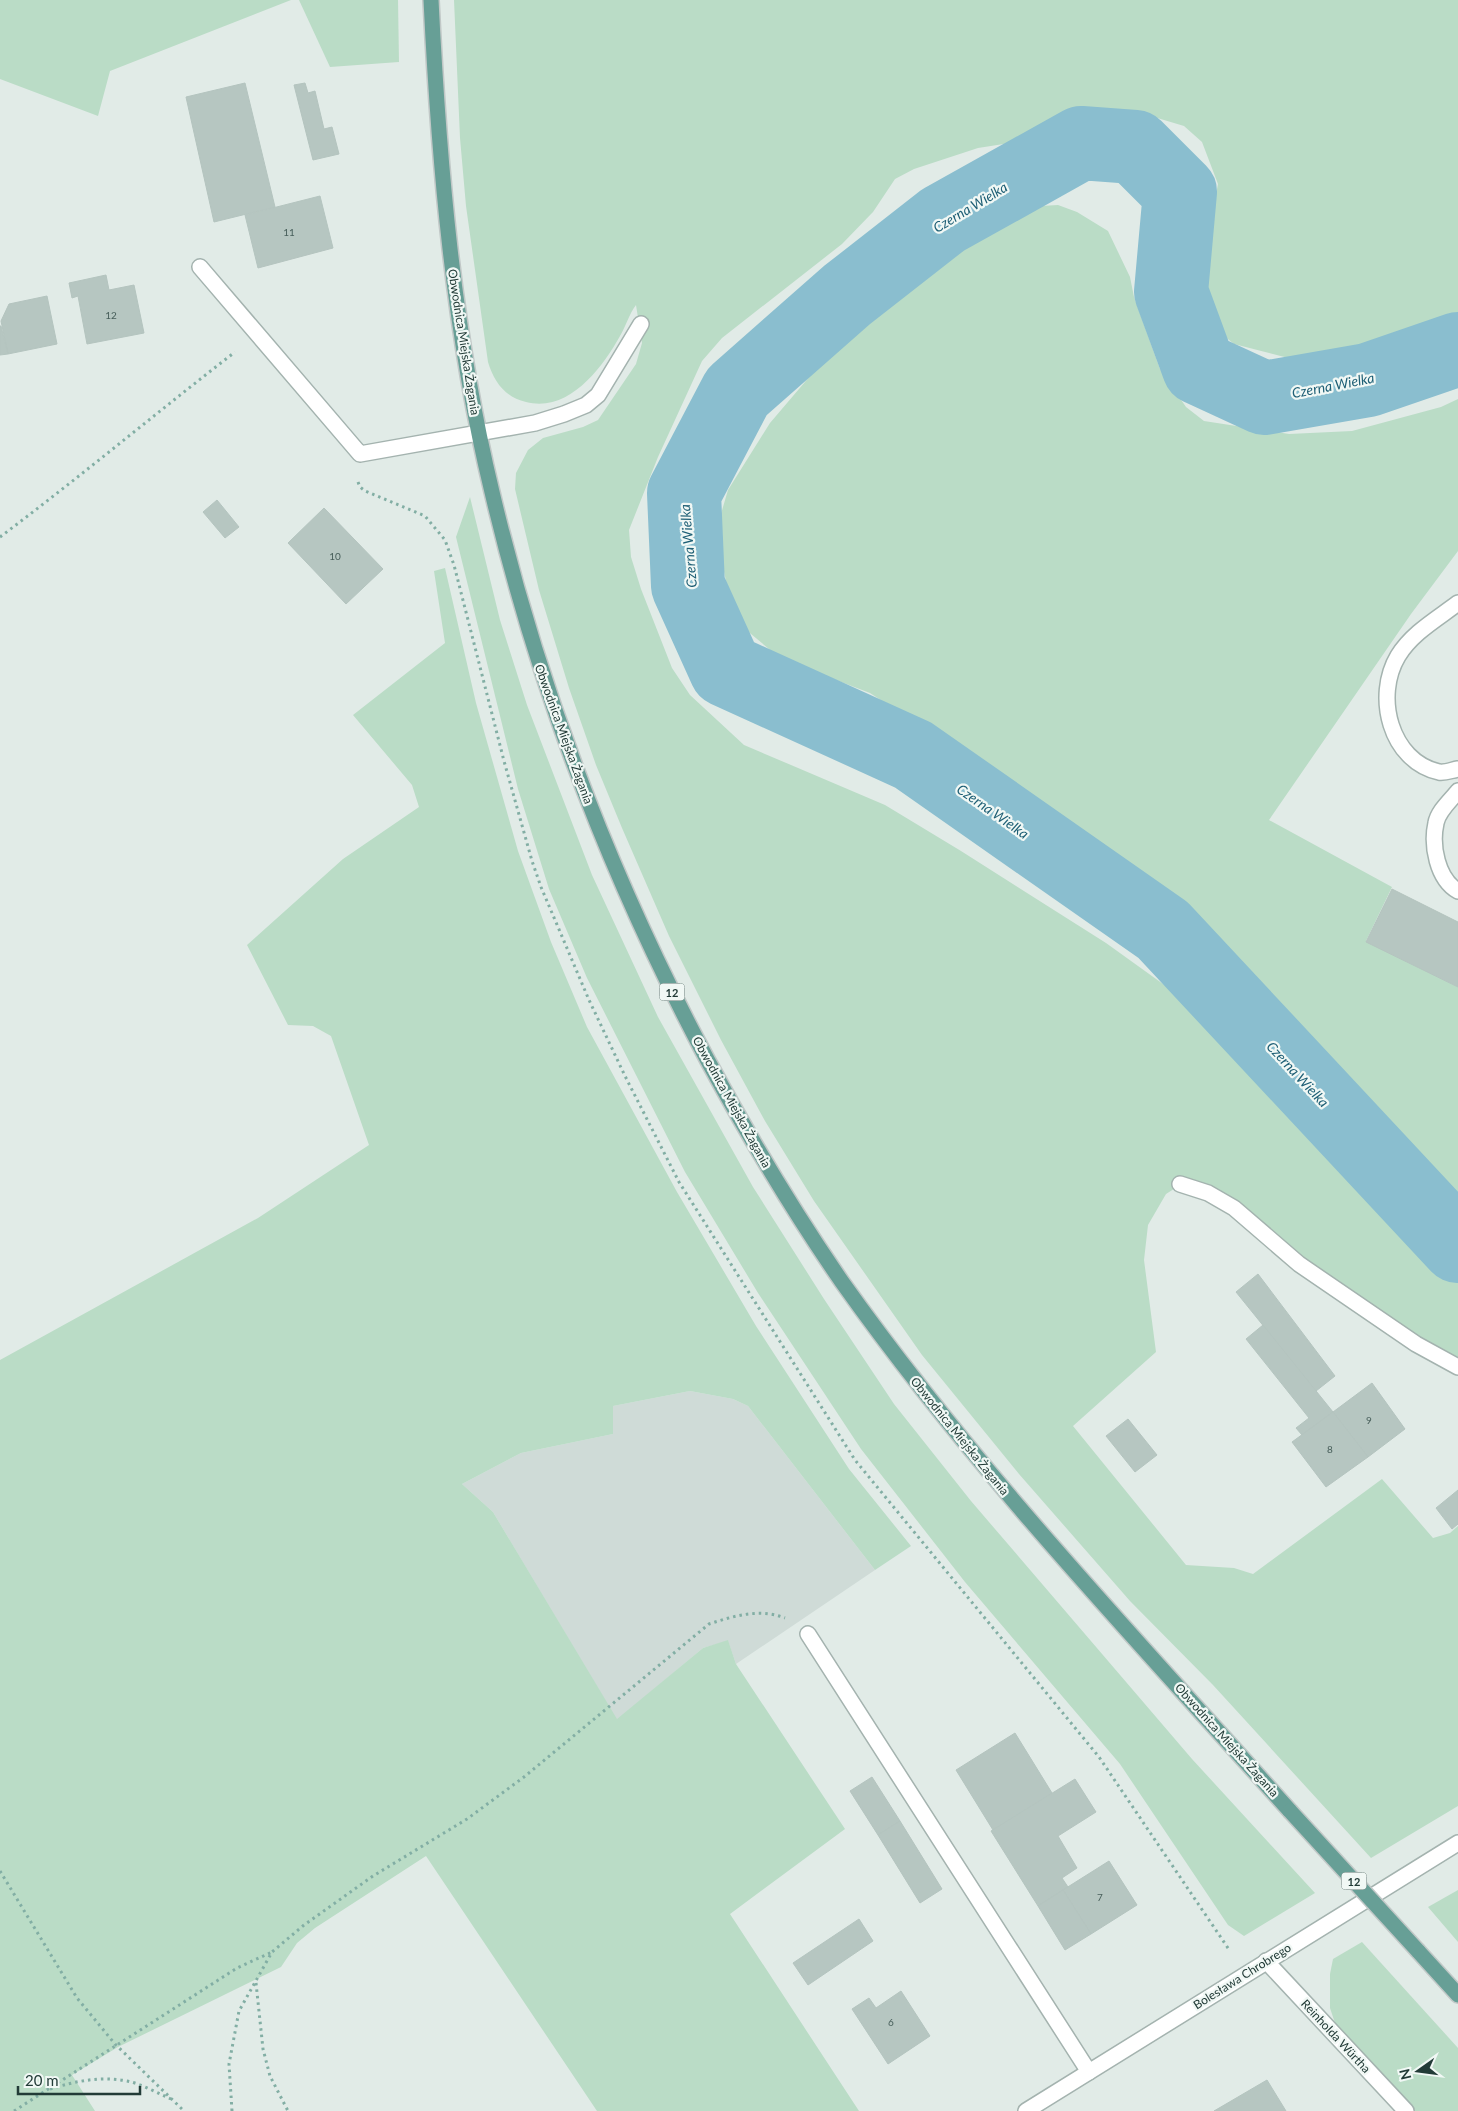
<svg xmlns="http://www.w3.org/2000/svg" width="1458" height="2111" viewBox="0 0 1458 2111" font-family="Lato,sans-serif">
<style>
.built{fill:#cfdbd7}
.green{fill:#badcc6}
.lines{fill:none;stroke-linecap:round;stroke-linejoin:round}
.river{stroke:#8abecf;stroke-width:74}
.building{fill:#b6c6c1;stroke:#b4c4bf}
.service-casing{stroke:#a4b3af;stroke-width:18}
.minor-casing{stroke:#a4b3af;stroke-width:18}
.primary-casing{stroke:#c1c8c7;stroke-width:18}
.path{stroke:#82aea4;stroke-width:3;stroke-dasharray:2.5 4;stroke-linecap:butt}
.service{stroke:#fff;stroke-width:15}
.minor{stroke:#fff;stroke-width:15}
.primary{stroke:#679f96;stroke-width:15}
.primary-bridge-casing{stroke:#c1c8c7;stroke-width:18;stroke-linecap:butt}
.primary-bridge{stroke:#679f96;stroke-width:15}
.labels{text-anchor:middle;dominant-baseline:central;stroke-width:4.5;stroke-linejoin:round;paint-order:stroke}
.number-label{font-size:10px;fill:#475e5a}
.shield{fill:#f1f8f5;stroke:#607470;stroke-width:1}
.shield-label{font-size:11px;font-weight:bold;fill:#223b37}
.street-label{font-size:12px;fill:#223b37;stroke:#f1f8f5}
.water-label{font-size:14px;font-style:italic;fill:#1e5f75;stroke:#f1f8f5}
</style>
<rect width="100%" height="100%" fill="#e1ebe7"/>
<!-- built -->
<polygon class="built" points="690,1391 733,1399 748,1406 875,1570 736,1664 728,1641 703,1648 617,1720 493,1512 462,1484 521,1453 613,1434 613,1406"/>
<!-- green -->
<g class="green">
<polygon points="0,0 291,0 110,71 98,116 0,79"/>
<polygon points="299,0 398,0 399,62 330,67"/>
<path d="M 454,0 L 1458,0 L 1458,322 L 1391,345 L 1300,361 L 1234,344 L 1218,331 L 1204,302 L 1207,240 L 1218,184 L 1202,142 L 1184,126 L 1144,114 L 1066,124 L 1022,141 L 978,148 L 914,169 L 895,179 L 873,212 L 842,244 L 722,338 L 702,361 L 658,457 L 629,530 L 631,557 L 641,589 L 672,668 L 690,695 L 744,745 L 885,805 L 961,851 L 1106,943 L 1170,989 L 1232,1044 L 1433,1263 L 1458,1279 L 1458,1366 L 1408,1339 L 1219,1197 L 1177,1187 L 1166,1194 L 1148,1225 L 1144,1260 L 1156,1352 L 1073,1426 L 1186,1565 L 1234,1568 L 1253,1574 L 1382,1479 L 1433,1538 L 1450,1533 L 1458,1526 L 1458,1806 L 1371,1858 L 1213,1685 L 1130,1601 L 1019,1474 L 922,1355 L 814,1201 L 765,1121 L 721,1040 L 669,936 L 622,828 L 596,765 L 569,688 L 539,590 L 515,489 L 516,473 L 528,450 L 543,438 L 583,427 L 598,420 L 636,364 L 642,343 L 636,305 C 629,314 626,326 620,336 C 602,368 569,413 526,402 C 505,397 494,382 488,362 L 466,206 L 460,138 Z"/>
<polygon points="1058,205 1077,212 1108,231 1130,277 1134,297 1160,369 1186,407 1204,421 1289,434 1352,431 1441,407 1458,399 1458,551 1411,614 1269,820 1392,887 1366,941 1458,987 1458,1215 1412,1157 1245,974 1164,900 1060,818 870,693 781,659 745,629 732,609 723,567 718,524 728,490 770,423 839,342 950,247 1003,213 1024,207"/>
<polygon points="470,497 500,620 527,705 592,875 658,1017 753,1187 824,1299 894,1404 971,1501 1192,1759 1315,1893 1244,1936 1228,1925 1120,1764 965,1582 861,1449 758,1293 685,1172 587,978 549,889 518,789 456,537"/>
<polygon points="445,568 476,703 518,851 551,942 587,1027 677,1192 756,1326 849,1469 911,1546 875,1570 748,1406 733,1399 690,1391 613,1406 613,1434 521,1453 462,1484 493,1512 617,1719 703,1648 728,1640 736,1664 845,1829 730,1914 859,2111 597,2111 426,1856 315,1928 297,1943 281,1967 118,2047 72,2075 95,2111 0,2111 0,1360 258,1218 369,1145 331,1036 313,1026 288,1025 247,945 343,859 419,807 412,785 353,715 445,643 434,571"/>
<polygon points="1458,1890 1458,1942 1428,1907"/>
<polygon points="1362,1942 1458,2048 1458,2111 1409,2111 1336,2026 1330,2008 1330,1974 1333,1959"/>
</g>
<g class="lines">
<!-- river -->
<polyline class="river" points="1458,349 1368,380 1264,398 1199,368 1171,292 1180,192 1135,147 1081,143 943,220 847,295 737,392 684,493 688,586 726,670 913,755 1163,930 1458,1246"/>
</g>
<!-- building -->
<g class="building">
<polygon points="245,83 275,207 214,222 186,97"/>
<polygon points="305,83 308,93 315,91 324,129 332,127 339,154 313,160 294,85"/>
<polygon points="320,196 333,248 258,268 245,215"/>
<polygon points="106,275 109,290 134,285 144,333 87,344 78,296 72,298 69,283"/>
<polygon points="47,296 57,344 8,354 1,321 9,304"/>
<polygon points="0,326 1,326 8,354 0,355"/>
<polygon points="217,500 239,527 225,538 203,512"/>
<polygon points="324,508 383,569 346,604 288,543"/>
<polygon points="1392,889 1458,922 1458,987 1366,942"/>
<polygon points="1258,1274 1335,1376 1316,1391 1236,1292"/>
<polygon points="1263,1325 1333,1412 1302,1435 1296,1428 1309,1418 1246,1339"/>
<polygon points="1372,1383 1405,1429 1368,1457 1333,1412"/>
<polygon points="1333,1412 1368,1457 1326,1487 1292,1442"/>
<polygon points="1128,1419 1157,1455 1135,1472 1106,1436"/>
<polygon points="1458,1490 1458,1524 1452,1529 1436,1508"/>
<polygon points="1015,1733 1052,1793 993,1830 956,1770"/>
<polygon points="872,1777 900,1821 878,1835 850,1791"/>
<polygon points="1075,1779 1096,1812 1058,1836 1077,1868 1062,1878 1068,1887 1038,1906 991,1831"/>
<polygon points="900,1821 942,1889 920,1903 878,1835"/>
<polygon points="1109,1861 1137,1905 1091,1934 1063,1890"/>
<polygon points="1063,1890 1091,1934 1065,1950 1038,1906"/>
<polygon points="859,1919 873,1941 808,1985 793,1963"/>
<polygon points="901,1991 930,2036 888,2064 852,2009 869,1998 876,2008"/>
<polygon points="1267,2080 1286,2111 1214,2111"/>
</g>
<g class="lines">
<!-- service casing -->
<g class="service-casing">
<g id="service">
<polyline points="200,267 360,454 535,423 564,414 586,405 598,395 641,324"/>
<path d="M 1458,603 C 1437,619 1412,633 1398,656 C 1374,696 1390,761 1439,772 C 1445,773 1452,770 1458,769"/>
<path d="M 1458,791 C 1451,800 1438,811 1436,823 C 1431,845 1437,879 1458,891"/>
<polyline points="808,1634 1089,2072"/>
</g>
</g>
<!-- minor casing -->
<g class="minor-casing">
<g id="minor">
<polyline points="1180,1184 1208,1193 1234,1208 1299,1264 1416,1344 1458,1367"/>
<polyline points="1266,1961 1406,2111"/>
<polyline points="1026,2111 1458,1843"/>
</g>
</g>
<!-- primary casing -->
<g class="primary-casing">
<g id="primary">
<path d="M 431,0 C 439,165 453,331 492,492 C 539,691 612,881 708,1061 C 749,1137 793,1211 842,1282 C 976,1471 1136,1639 1290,1811"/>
<polyline points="1418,1951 1458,1995"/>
</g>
</g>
<!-- path -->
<g class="path">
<polyline points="358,482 360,487 365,491 425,516 445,540 454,565 504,761 532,861 541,887 589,1000 625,1076 679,1182 855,1460 1099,1757 1230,1951"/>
<path d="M 0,537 C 80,477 156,413 235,352"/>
<polyline points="0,1871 77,1998 115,2044 184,2111"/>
<polyline points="256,1983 263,2049 270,2076 288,2111"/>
<path d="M 50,2089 C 76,2081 100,2076 127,2081 C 142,2084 157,2093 171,2099"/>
<polyline points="14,2111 237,1968 272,1952"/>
<path d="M 232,2111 L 229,2064 L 239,2011 L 272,1952 L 304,1925 L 373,1876 L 467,1819 L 524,1777 L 709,1624 C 734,1616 759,1608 785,1618"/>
</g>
<!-- service -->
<use href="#service" class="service"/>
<!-- minor -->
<use href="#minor" class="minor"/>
<!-- primary -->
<use href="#primary" class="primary"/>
<!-- primary-bridge casing -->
<g class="primary-bridge-casing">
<polyline id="primary-bridge" points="1290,1811 1418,1951"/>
</g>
<!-- primary-bridge -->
<use href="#primary-bridge" class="primary-bridge"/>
</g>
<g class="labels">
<!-- number labels -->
<g class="number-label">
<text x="289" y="232">11</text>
<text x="111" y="315">12</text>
<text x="335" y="556">10</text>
<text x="1369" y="1420">9</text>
<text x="1330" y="1449">8</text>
<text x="1100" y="1897">7</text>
<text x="891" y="2022">6</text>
</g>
<!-- shield labels -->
<g class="shield">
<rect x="659.5" y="983.5" width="25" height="17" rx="4"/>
<rect x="1341.5" y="1872.5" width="25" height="17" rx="4"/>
</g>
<g class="shield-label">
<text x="672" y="992">12</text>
<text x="1354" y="1881">12</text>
</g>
<!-- street labels -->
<g class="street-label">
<text transform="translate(464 342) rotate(81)">Obwodnica Miejska Żagania</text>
<text transform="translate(564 734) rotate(70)">Obwodnica Miejska Żagania</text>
<text transform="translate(732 1102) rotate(61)">Obwodnica Miejska Żagania</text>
<text transform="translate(960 1436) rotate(51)">Obwodnica Miejska Żagania</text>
<text transform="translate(1227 1740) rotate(48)">Obwodnica Miejska Żagania</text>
<text transform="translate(1242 1976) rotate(-32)">Bolesława Chrobrego</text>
<text transform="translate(1336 2036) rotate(47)">Reinholda Würtha</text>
</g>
<!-- water labels -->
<g class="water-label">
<text transform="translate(970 207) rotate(-31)">Czerna Wielka</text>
<text transform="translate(1333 385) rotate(-11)">Czerna Wielka</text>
<text transform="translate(688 546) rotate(-95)">Czerna Wielka</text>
<text transform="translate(993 811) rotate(35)">Czerna Wielka</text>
<text transform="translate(1298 1074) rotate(47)">Czerna Wielka</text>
</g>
</g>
<!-- north arrow -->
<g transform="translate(1418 2071) rotate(256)" stroke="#f1f8f5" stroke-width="4" paint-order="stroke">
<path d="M0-4L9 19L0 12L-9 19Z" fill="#223b37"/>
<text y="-8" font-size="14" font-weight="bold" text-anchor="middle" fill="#223b37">N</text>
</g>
<!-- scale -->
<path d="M18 2086v8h122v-8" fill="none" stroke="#223b37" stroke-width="2.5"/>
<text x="25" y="2086" font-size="15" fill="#223b37" stroke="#f1f8f5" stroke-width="4" paint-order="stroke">20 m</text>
</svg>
